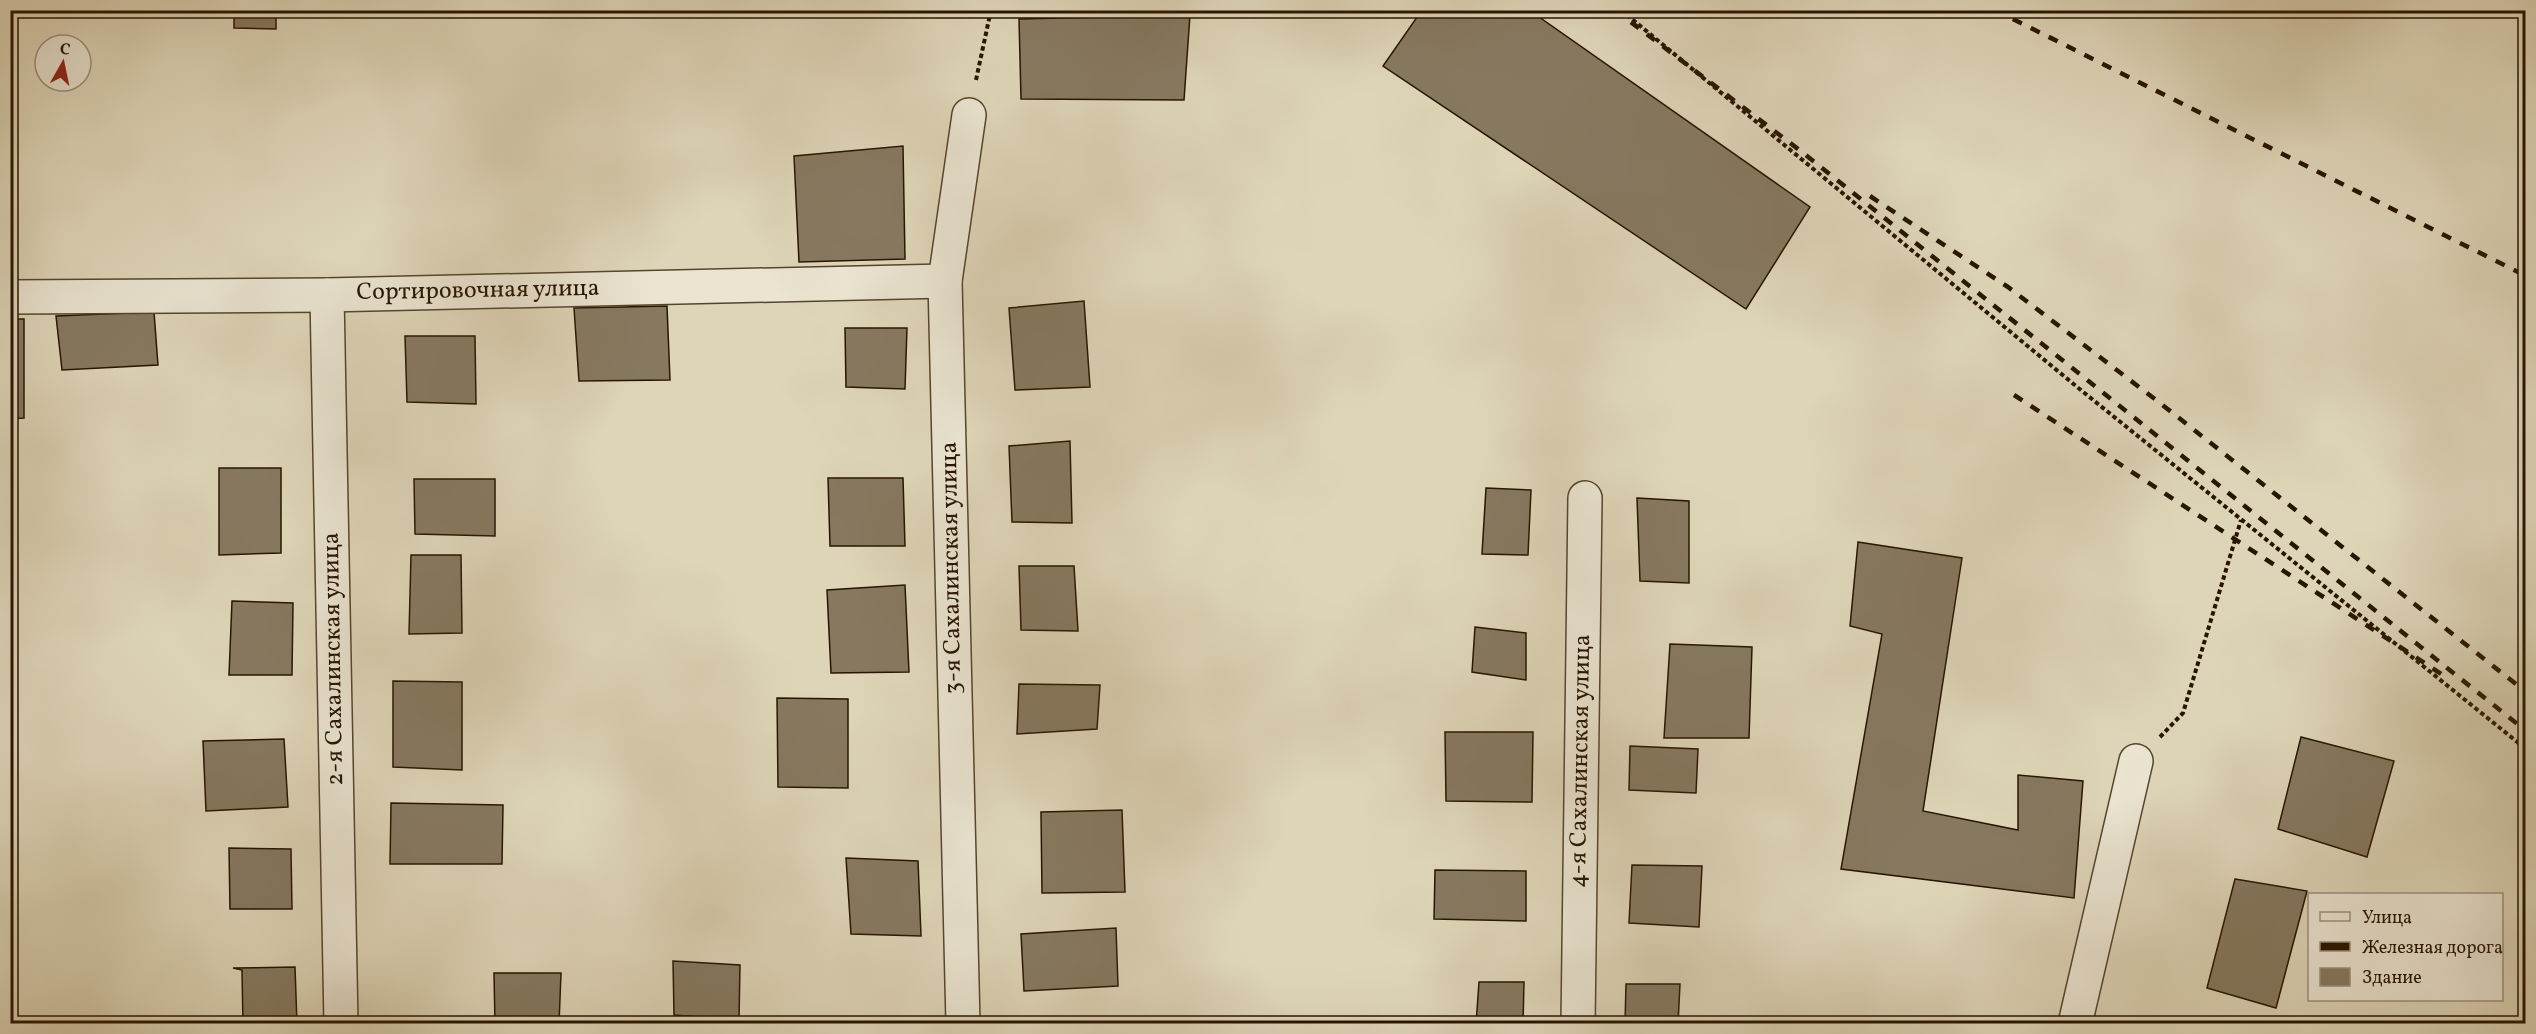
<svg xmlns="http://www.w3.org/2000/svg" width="2536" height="1034" viewBox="0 0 2536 1034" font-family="Vollkorn,serif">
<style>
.building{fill:#867960;stroke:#271500;stroke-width:1.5}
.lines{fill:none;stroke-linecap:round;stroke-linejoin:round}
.minor-casing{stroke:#55452e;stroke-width:36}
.path{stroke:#271500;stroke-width:4;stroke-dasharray:4.5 3;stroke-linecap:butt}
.minor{stroke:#eae4d1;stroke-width:33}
.rail{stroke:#271500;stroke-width:4.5;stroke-dasharray:10 10;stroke-linecap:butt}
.labels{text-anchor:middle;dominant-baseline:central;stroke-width:4.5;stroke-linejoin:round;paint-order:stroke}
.street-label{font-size:24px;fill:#271500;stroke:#eae4d1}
</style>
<rect width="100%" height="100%" fill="#ded5b8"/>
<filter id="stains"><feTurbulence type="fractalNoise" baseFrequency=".00333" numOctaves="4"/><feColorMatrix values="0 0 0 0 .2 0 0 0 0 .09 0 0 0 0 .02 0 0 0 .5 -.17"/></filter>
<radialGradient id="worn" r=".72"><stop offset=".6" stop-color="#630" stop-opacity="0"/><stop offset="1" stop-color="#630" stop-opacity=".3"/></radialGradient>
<!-- building -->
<g class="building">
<polygon points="234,10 276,10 276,29 234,28"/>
<polygon points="1422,10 1529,10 1810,207 1746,309 1383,66"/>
<polygon points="1190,15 1184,100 1021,99 1019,19"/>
<polygon points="903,146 905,259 799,262 794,156"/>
<polygon points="1084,301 1090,387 1015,390 1009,308"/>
<polygon points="667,306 670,380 579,381 574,308"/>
<polygon points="154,312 158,365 62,370 56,316"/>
<polygon points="10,319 24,319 24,418 10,419"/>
<polygon points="845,328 907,328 905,389 846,387"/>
<polygon points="405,336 475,336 476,404 407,402"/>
<polygon points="1070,441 1072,523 1012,522 1009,446"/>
<polygon points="219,468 281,468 281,553 219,555"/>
<polygon points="828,478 903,478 905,546 830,546"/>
<polygon points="414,479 495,479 495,536 415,534"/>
<polygon points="1486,488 1531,490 1528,555 1482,554"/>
<polygon points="1637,498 1689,501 1689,583 1640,581"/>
<polygon points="1858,542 1962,558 1923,811 2018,830 2018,775 2083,781 2074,898 1841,869 1882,634 1850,626"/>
<polygon points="411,555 461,555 462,633 409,634"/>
<polygon points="1019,566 1074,566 1078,631 1021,630"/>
<polygon points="905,585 909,672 831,673 827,590"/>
<polygon points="232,601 293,603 292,675 229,675"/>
<polygon points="1475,627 1526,633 1526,680 1472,672"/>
<polygon points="1670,644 1752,647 1749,738 1664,738"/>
<polygon points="393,681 462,682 462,770 393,767"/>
<polygon points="1019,684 1100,685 1097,729 1017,734"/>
<polygon points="777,698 848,699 848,788 778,787"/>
<polygon points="1445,732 1533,732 1532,802 1446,801"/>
<polygon points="2301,737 2394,761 2367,857 2278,829"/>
<polygon points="284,739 288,807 206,811 203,741"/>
<polygon points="1630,746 1698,749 1696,793 1629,790"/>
<polygon points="391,803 503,805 502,864 390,864"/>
<polygon points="1122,810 1125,892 1042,893 1041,812"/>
<polygon points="229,848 291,849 292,909 230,909"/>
<polygon points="846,858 918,861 921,936 851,934"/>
<polygon points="1632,865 1702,866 1699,927 1629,923"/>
<polygon points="1435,870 1526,871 1526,921 1434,919"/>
<polygon points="2235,879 2307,891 2276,1008 2207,988"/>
<polygon points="1116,928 1118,986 1024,991 1021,934"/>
<polygon points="673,961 740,965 739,1020 674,1015"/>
<polygon points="295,967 297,1024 243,1024 242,970 233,968"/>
<polygon points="494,973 561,973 559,1024 495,1024"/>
<polygon points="1479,982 1524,982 1523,1024 1476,1024"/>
<polygon points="1626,984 1680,984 1678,1024 1625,1024"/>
</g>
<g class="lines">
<!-- minor casing -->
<g class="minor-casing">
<g id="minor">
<polyline points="327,295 341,1024"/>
<polyline points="10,297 327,295 945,281"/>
<polyline points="963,1024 945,281 969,115"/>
<polyline points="1578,1024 1585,498"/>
<polyline points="2075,1024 2136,761"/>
</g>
</g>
<!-- path -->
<g class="path">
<polyline points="1621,10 2082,391 2526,749"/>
<polyline points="976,80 991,10"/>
<polyline points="2160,737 2183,713 2241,520"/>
</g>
<!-- minor -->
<use href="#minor" class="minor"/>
<!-- rail -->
<g class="rail">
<polyline points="1615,10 1802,152 2526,731"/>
<polyline points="1995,10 2526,276"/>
<polyline points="1870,196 2008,287 2160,403 2526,692"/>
<polyline points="2014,395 2446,677"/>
</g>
</g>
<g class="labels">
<!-- street labels -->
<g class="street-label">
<text transform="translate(478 291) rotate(-1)">Сортировочная улица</text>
<text transform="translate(952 568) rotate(-91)">3-я Сахалинская улица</text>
<text transform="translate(334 659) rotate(-91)">2-я Сахалинская улица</text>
<text transform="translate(1581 761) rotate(-89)">4-я Сахалинская улица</text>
</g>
</g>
<!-- margin -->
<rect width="2536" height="1034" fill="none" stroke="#ded5b8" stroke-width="36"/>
<rect x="12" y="12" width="2512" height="1010" fill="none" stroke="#271500" stroke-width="3"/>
<rect x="18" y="18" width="2500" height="998" fill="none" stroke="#271500" stroke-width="1.5"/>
<!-- legend -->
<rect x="2308" y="893" width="195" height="108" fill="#eae4d1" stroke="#9c917d" stroke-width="1.5"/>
<rect x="2320" y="912" width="30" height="9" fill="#eae4d1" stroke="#9c917d" stroke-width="1.5"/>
<text x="2362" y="923" font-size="18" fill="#271500">Улица</text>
<rect x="2320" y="942" width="30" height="9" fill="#271500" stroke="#9c917d" stroke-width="1.5"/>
<text x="2362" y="953" font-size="18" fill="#271500">Железная дорога</text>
<rect x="2320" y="968" width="30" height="18" fill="#867960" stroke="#9c917d" stroke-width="1.5"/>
<text x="2362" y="983" font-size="18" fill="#271500">Здание</text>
<!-- north arrow -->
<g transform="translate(63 63) rotate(9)"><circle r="28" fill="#eae4d1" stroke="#9c917d" stroke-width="1.5"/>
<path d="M0-4.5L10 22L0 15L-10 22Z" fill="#8f2418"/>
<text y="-9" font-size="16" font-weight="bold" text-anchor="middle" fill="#271500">С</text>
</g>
<rect width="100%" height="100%" filter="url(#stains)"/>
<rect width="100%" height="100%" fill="url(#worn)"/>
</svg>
